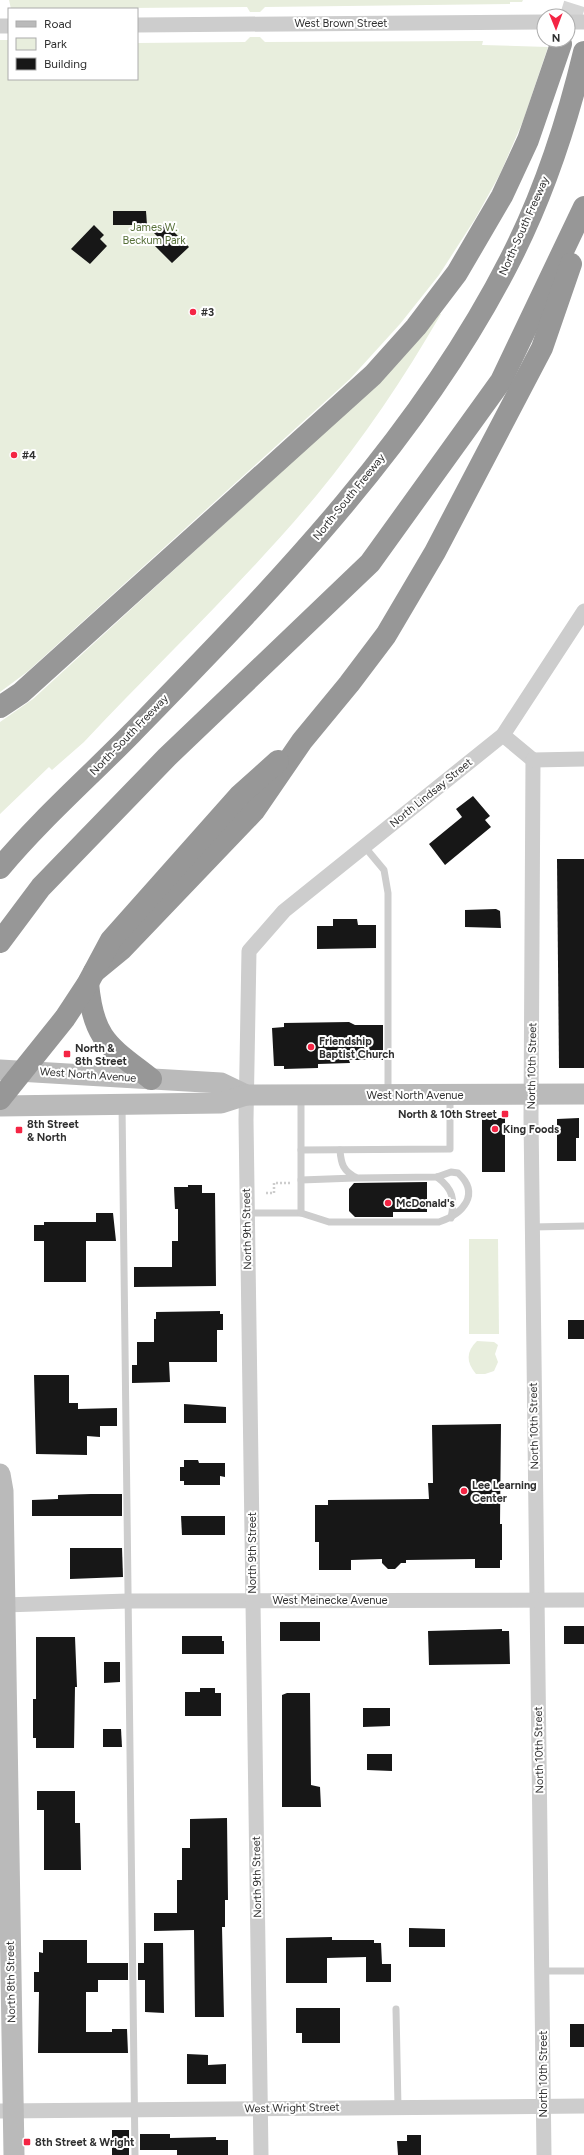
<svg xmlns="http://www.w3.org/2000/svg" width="584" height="2155" viewBox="0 0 584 2155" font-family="Figtree,sans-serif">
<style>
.green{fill:#e8eedd}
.building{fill:#171717}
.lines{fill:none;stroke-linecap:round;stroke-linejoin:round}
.highway-tunnel{stroke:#d6d6d6;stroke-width:22;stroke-dasharray:22 11;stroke-linecap:butt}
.path{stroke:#cdcdcd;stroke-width:2.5;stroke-dasharray:2 2;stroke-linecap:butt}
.lane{stroke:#cdcdcd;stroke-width:7}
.street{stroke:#cdcdcd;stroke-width:15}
.secondary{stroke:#bababa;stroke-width:21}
.highway{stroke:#979797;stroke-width:22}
.poi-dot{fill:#f42544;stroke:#fff;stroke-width:1.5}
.labels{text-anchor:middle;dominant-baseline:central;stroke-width:4;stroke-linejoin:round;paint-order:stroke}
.street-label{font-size:11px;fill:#303030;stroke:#fff}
.park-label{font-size:11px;fill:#577039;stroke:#fff}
.poi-label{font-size:11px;font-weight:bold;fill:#303030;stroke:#fff;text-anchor:start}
</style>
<rect width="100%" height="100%" fill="#fff"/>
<!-- green -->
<g class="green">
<polygon points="9,0 523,0 522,2 510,2 510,4 265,7 260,12 250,12 247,7 11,9"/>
<polygon points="250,37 260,37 265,42 483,41 482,45 548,47 523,121 500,174 475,219 439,275 400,324 350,379 27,672 0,692 0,40 9,40 9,79 137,79 137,43 245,42"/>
<path d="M 439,313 L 441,314 C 404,378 363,439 316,496 C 244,582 161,660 84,742 L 52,770 L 49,767 L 0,814 L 0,722 L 33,699 L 269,483 Z"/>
<polygon points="469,1239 498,1239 499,1334 469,1334"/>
<path d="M 477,1341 L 494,1342 L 498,1345 L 495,1354 L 498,1362 L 494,1371 L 485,1374 L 476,1374 C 466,1362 466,1352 477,1341 Z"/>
</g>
<!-- building -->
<g class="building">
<polygon points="113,211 146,211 147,225 113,225"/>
<polygon points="165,223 189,247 172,263 154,245 160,239 154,233"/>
<polygon points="94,225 104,235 100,239 107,246 90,264 71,249"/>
<polygon points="473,796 490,816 485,820 491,827 445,865 429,844 462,817 456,809"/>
<polygon points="557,859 584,859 584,1068 559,1068"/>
<polygon points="496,909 500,911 501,928 465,927 465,910"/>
<polygon points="333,919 357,919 358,925 376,925 376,948 317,949 317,926 333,926"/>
<polygon points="349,1022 355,1025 383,1025 383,1060 349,1060 350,1063 318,1064 318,1068 284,1069 284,1066 274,1066 272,1028 284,1027 284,1023"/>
<rect x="482" y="1118" width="23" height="54"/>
<polygon points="579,1118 579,1138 576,1138 576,1161 557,1161 557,1119"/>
<polygon points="427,1182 427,1212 393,1212 393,1217 355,1217 349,1211 349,1189 354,1183"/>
<polygon points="188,1185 202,1185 202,1193 215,1193 216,1286 134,1287 134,1267 172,1267 172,1241 178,1241 178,1209 175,1209 174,1187 188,1187"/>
<polygon points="96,1213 113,1213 116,1241 86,1241 86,1282 44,1282 44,1241 34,1241 34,1225 44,1225 44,1222 96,1222"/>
<polygon points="220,1311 220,1314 223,1314 223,1330 217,1330 217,1362 169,1362 170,1382 132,1383 132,1365 137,1365 137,1342 154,1342 154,1319 156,1319 156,1312"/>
<rect x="568" y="1320" width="16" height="19"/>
<polygon points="34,1375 69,1375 69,1403 78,1403 78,1409 117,1408 117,1426 100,1426 100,1437 87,1436 87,1455 36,1454"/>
<polygon points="184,1404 226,1407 226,1423 184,1423"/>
<polygon points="501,1424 500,1524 502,1524 502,1560 500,1560 500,1568 475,1568 475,1559 406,1560 406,1563 401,1563 395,1569 388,1569 382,1563 382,1559 351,1560 351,1570 319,1570 319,1542 315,1542 315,1505 328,1505 328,1500 429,1499 428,1483 433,1483 432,1425"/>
<polygon points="184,1460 198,1460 199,1463 225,1463 225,1477 220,1476 220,1485 184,1485 184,1481 180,1481 180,1467 184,1467"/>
<polygon points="91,1494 122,1494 122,1516 32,1516 32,1500 58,1499 58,1495"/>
<polygon points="181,1516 225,1516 225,1535 182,1535"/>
<polygon points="70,1548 122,1548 123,1577 70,1579"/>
<rect x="280" y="1622" width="40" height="19"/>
<rect x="564" y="1626" width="20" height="18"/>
<polygon points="502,1629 502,1631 509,1631 510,1664 429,1665 428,1631"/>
<polygon points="182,1636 222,1636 222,1641 224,1641 224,1654 182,1654"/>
<polygon points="36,1637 75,1637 77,1687 75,1687 74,1748 36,1748 36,1738 33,1738 33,1699 36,1699"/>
<polygon points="104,1662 120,1662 120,1682 104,1683"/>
<polygon points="200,1688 215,1688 215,1693 221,1693 221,1716 185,1716 185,1692 200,1692"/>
<polygon points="287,1693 310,1693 311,1785 320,1787 321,1807 282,1807 282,1695"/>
<polygon points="363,1708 390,1708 390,1726 363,1727"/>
<polygon points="103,1729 121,1729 122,1747 103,1747"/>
<polygon points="367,1754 392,1754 392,1771 367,1770"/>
<polygon points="37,1791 75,1791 75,1823 80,1823 81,1870 44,1870 44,1810 37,1810"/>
<polygon points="227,1818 228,1900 225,1900 225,1927 222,1927 224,2017 195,2017 194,1930 154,1931 154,1913 177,1913 177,1880 182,1880 182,1848 190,1848 190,1819"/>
<polygon points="409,1928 445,1929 445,1947 409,1947"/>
<polygon points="332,1937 332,1940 374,1940 374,1943 381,1943 382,1964 391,1964 391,1982 366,1982 366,1957 327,1958 327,1983 286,1983 286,1938"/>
<polygon points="43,1940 87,1940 87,1963 128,1963 128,1980 98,1980 98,1992 86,1992 86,2032 112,2032 112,2029 127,2029 128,2053 38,2053 39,1992 34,1992 34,1972 39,1972 39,1952 43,1953"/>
<polygon points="144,1943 163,1943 164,2013 145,2012 145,1980 138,1980 138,1963 144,1963"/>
<polygon points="296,2008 340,2008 340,2043 302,2043 302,2033 296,2033"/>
<rect x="570" y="2024" width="14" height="23"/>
<polygon points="187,2054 208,2055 208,2065 226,2064 226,2084 187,2084"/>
<rect x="112" y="2130" width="17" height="25"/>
<polygon points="140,2134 170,2134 170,2138 216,2137 216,2140 228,2140 228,2155 177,2155 177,2150 140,2150"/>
<polygon points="407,2135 421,2135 421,2155 398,2155 397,2141 407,2141"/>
</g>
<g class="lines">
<!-- highway-tunnel -->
<polyline class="highway-tunnel" points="568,25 576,0"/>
<!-- path -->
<polyline class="path" points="266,1193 274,1193 274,1183 290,1183"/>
<!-- lane -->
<g class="lane">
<polyline points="364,846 384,870 388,893 388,1093"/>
<polyline points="122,1105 135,2155"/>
<polyline points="301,1150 450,1149 450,1097"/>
<path d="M 437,1177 C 453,1189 455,1199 451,1218"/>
<polyline points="301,1180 355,1178"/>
<polyline points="247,1213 301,1213 301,1097"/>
<path d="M 301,1213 L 329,1222 L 439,1222 C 463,1214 481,1194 458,1173 L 451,1172 L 437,1177 L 357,1178 C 343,1171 341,1164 340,1150"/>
<polyline points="532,1227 584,1226"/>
<polyline points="542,1971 584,1971"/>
<polyline points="396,2009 398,2107"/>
</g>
<!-- street -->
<g class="street">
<polyline points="568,22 584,22"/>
<polyline points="137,25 544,22"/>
<polyline points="0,26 9,26"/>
<polyline points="503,735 533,760"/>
<polyline points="533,760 531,1117 544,2155"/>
<polyline points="533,760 584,759"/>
<polyline points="4,1605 128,1601 584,1600"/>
<polyline points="0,2111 584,2106"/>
<polyline points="261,2155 246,1120 249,951 284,911 503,735 584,611"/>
</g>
<!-- secondary -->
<g class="secondary">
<polyline points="0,1070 221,1083 246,1095"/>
<polyline points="0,1106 221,1103 246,1095 584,1094"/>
<polyline points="0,1474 3,1491 14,2155"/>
</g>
<!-- highway -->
<g class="highway">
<polyline points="0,707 21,693 373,375 416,327 457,273 502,196 528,140 561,44"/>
<path d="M 0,868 C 40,820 89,777 132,733 C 273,588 419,440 511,258 C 544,193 567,123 584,52"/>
<polyline points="0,942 41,887 167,757 370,563 501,381 584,207"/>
<polyline points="94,972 122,949 254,811 302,741 349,684 386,635 435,552 542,348 571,264"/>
<path d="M 88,983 C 93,1040 109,1046 151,1079"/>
<polyline points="0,1099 65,1018 88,983 111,940 239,796 278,761"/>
</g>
</g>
<!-- markers -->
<g class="poi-dot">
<circle cx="193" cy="312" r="4"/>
<circle cx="14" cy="455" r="4"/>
<circle cx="311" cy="1047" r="4"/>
<rect x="63" y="1050" width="8" height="8" rx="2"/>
<rect x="501" y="1110" width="8" height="8" rx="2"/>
<circle cx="495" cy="1129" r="4"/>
<rect x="15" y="1126" width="8" height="8" rx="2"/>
<circle cx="388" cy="1203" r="4"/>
<circle cx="464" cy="1491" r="4"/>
<rect x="23" y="2138" width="8" height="8" rx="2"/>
</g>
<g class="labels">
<!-- street labels -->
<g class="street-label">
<text x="341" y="23">West Brown Street</text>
<text transform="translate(524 226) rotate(-66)">North-South Freeway</text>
<text transform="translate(349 497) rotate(-51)">North-South Freeway</text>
<text transform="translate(129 735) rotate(-46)">North-South Freeway</text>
<text transform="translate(431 793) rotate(-39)">North Lindsay Street</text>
<text transform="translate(532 1066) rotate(-89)">North 10th Street</text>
<text transform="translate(88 1075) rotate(4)">West North Avenue</text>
<text x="415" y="1095">West North Avenue</text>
<text transform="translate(247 1229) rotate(-91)">North 9th Street</text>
<text transform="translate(534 1426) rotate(-91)">North 10th Street</text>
<text transform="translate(252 1553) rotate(-90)">North 9th Street</text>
<text x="330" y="1600">West Meinecke Avenue</text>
<text transform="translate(539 1750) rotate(-91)">North 10th Street</text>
<text transform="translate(257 1877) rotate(-91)">North 9th Street</text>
<text transform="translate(11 1982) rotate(-91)">North 8th Street</text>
<text transform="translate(543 2074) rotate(-90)">North 10th Street</text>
<text transform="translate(292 2108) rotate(-1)">West Wright Street</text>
</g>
<!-- park labels -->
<g class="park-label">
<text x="154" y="227">James W.<tspan x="154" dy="13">Beckum Park</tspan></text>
</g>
<!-- poi labels -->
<g class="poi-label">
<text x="201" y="312">#3</text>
<text x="22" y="455">#4</text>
<text x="319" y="1041">Friendship<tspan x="319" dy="13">Baptist Church</tspan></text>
<text x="75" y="1048">North &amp;<tspan x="75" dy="13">8th Street</tspan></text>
<text x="497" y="1114" text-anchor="end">North &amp; 10th Street</text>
<text x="27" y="1124">8th Street<tspan x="27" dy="13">&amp; North</tspan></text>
<text x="503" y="1129">King Foods</text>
<text x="396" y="1203">McDonald's</text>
<text x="472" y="1485">Lee Learning<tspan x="472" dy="13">Center</tspan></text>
<text x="35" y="2142">8th Street &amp; Wright</text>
</g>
</g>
<!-- legend -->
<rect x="8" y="8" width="130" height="72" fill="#ffffff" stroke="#acacac"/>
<rect x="16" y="21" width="20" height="6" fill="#bababa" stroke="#acacac"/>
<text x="44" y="28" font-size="12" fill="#303030">Road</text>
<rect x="16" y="38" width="20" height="12" fill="#e8eedd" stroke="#acacac"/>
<text x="44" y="48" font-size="12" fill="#303030">Park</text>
<rect x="16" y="58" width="20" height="12" fill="#171717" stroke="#acacac"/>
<text x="44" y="68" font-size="12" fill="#303030">Building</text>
<!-- north arrow -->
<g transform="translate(556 28) rotate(179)"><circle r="19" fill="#ffffff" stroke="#acacac"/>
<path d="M0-3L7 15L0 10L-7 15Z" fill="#f42544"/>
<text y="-6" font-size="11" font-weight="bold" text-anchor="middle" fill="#303030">N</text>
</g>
</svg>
